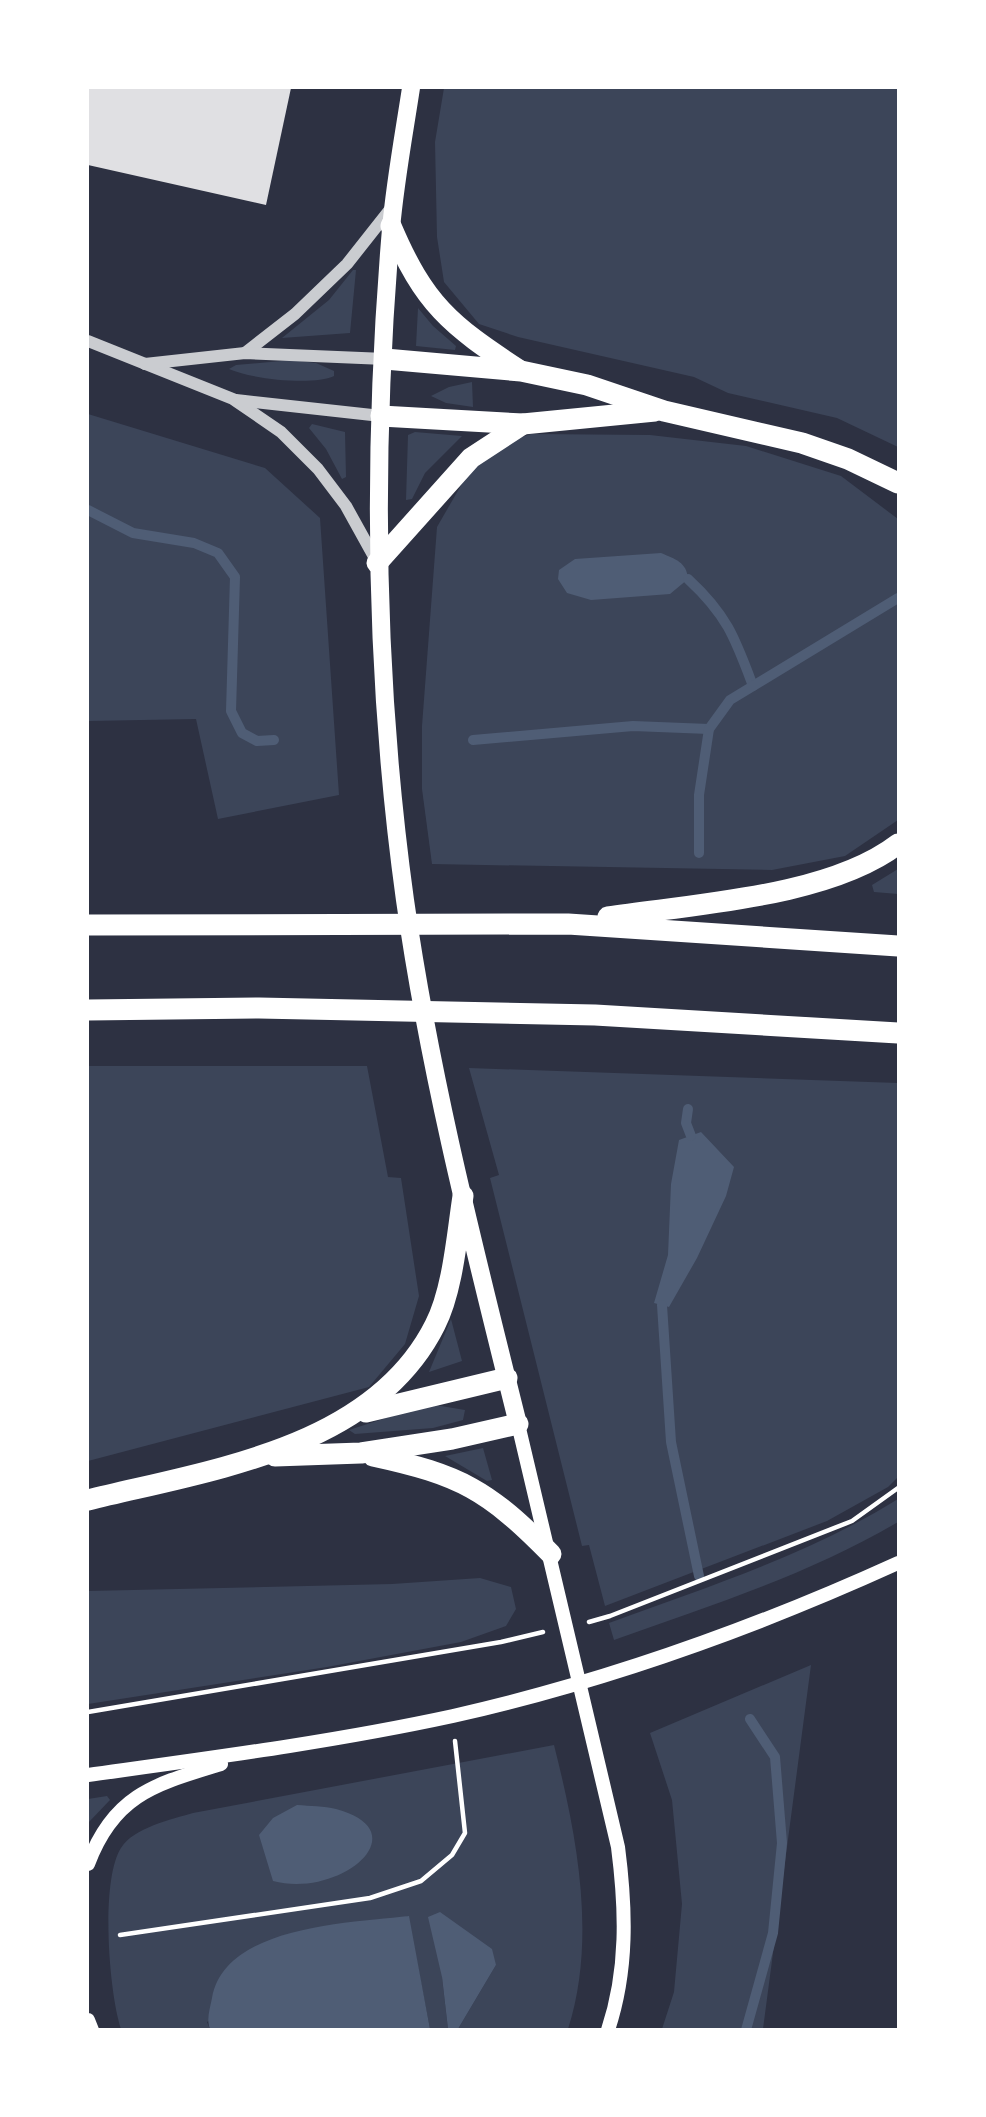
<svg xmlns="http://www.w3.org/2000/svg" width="986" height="2117" viewBox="0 0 986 2117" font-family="'Crimson Pro',serif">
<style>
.green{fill:#3c4559}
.water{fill:#4f5d75}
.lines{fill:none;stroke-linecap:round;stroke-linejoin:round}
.stream{stroke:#4f5d75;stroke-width:10}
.building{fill:#e0e0e3}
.path{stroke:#fff;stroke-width:4.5}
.tertiary{stroke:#caccd0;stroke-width:12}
.secondary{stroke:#fff;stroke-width:14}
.primary{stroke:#fff;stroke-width:18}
.motorway{stroke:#fff;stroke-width:21}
</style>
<rect width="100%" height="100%" fill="#2d3142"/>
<!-- green -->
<g class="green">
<polygon points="444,88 898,88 898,447 837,418 728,393 694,377 518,337 479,324 444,282 437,237 435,142"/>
<polygon points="353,270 356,270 350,333 282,338 329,300"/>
<polygon points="418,308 433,326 456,346 455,350 416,346"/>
<path d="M 292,360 L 316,363 L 334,371 L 334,376 C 313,386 251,379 229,369 L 236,365 Z"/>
<polygon points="472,382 473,407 446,403 431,396 449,387"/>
<polygon points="88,414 265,468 320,518 339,795 218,819 196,719 88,721"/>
<polygon points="312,424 345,432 346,477 342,479 326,449 309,428"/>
<polygon points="415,432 462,436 425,473 412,499 406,500 408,435"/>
<polygon points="531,434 650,435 746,446 841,476 898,519 898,820 845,856 772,870 432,864 422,789 422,726 437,527 467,475 501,444"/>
<polygon points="898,869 898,894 874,892 872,885"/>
<polygon points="88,1066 367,1066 388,1177 401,1178 419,1296 405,1344 369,1387 88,1461"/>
<polygon points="469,1068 898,1083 898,1477 888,1487 827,1521 605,1606 589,1545 582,1546 490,1178 499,1175"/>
<polygon points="451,1319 462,1361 429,1372"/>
<polygon points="429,1404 465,1410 463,1420 433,1428 355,1434 349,1430"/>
<polygon points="483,1448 492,1480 487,1481 445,1456"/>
<path d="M 898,1499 L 898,1522 C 810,1574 710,1606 614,1640 L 609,1623 C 707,1587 810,1554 898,1499 Z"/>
<polygon points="480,1578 511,1587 516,1609 506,1626 461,1642 327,1667 88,1704 88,1591 392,1584"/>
<polygon points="811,1665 763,2029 662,2029 674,1992 682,1904 672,1800 650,1733"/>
<path d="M 554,1745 C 577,1836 597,1938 568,2029 L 458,2029 L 496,1965 L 442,1977 L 448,2029 L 430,2029 L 408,1916 L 207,2022 L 210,2029 L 121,2029 C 109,1993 100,1881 121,1848 C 133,1828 172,1819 193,1813 Z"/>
<polygon points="107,1796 110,1800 88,1823 88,1799"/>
</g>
<!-- water -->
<g class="water">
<path d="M 661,553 C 675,559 687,562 688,579 L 670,594 L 591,600 L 567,593 L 558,579 L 559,570 L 575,559 Z"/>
<polygon points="701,1132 734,1167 726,1196 697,1258 669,1307 654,1303 668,1255 671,1184 679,1140"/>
<path d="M 297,1805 C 310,1806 324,1806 336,1809 C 421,1832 339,1899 273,1881 L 259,1835 L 273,1818 Z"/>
<polygon points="440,1912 492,1949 496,1965 458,2029 448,2029 442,1977 428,1917"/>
<path d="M 409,1916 L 430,2029 L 210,2029 C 206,2019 210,2009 212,1998 C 225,1925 351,1923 409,1916 Z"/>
</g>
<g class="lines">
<!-- stream -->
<g class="stream">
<polyline points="88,510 133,533 194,543 218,553 235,577 231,711 242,733 257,741 274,740"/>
<path d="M 688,579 C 727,615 735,638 753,686"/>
<polyline points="473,740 633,726 709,729"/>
<polyline points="699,853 699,795 709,729 730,700 898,598"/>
<polyline points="688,1109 686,1123 691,1136"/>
<polyline points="662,1305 671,1442 699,1576"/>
<polyline points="746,2030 773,1933 782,1843 775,1757 750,1719"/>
</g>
</g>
<!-- building -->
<polygon class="building" points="88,88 291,88 266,205 88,165"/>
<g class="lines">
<!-- path -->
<g class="path">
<polyline points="589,1622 610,1616 852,1521 898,1488"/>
<polyline points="88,1712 501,1642 543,1632"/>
<polyline points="120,1935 370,1898 421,1881 452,1855 465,1833 455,1741"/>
</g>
<!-- tertiary -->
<g class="tertiary">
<polyline points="88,341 233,399 281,432 318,469 346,506 377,562"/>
<polyline points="245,353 295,314 347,264 392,207"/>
<polyline points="145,364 245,353 385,359"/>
<polyline points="236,400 381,416"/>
</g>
<!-- secondary -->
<g class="secondary">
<path d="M 518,1424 L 618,1847 C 626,1909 628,1970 608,2030"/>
<path d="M 88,1775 C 210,1758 333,1742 453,1716 C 608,1681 755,1628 898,1563"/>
<path d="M 88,1864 C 114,1794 156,1784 221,1764"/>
<polyline points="88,2020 92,2030"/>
</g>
<!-- primary -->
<path class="primary" d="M 411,88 C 404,134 395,182 391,229 C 372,453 374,676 405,900 C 430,1077 475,1251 518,1424"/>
<!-- motorway -->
<g class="motorway">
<path d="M 391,226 C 424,304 450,325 519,370"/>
<polyline points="385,359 521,371 587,385 664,411 802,443 848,459 898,483"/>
<polyline points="381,416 523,424 655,411"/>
<polyline points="377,563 471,458 523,424"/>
<path d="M 608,917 C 694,904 829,897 898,844"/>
<polyline points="88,925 568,924 898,946"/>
<polyline points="88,1010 259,1008 595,1015 898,1033"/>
<polyline points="366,1412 507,1378"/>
<polyline points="275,1456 361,1453 452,1439 518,1424"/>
<path d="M 373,1456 C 461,1475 488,1490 551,1554"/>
<path d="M 88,1500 C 209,1470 373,1449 435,1325 C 453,1290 457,1235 463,1196"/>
</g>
</g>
<!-- border -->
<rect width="986" height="2117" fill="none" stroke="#ffffff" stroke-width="178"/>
</svg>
